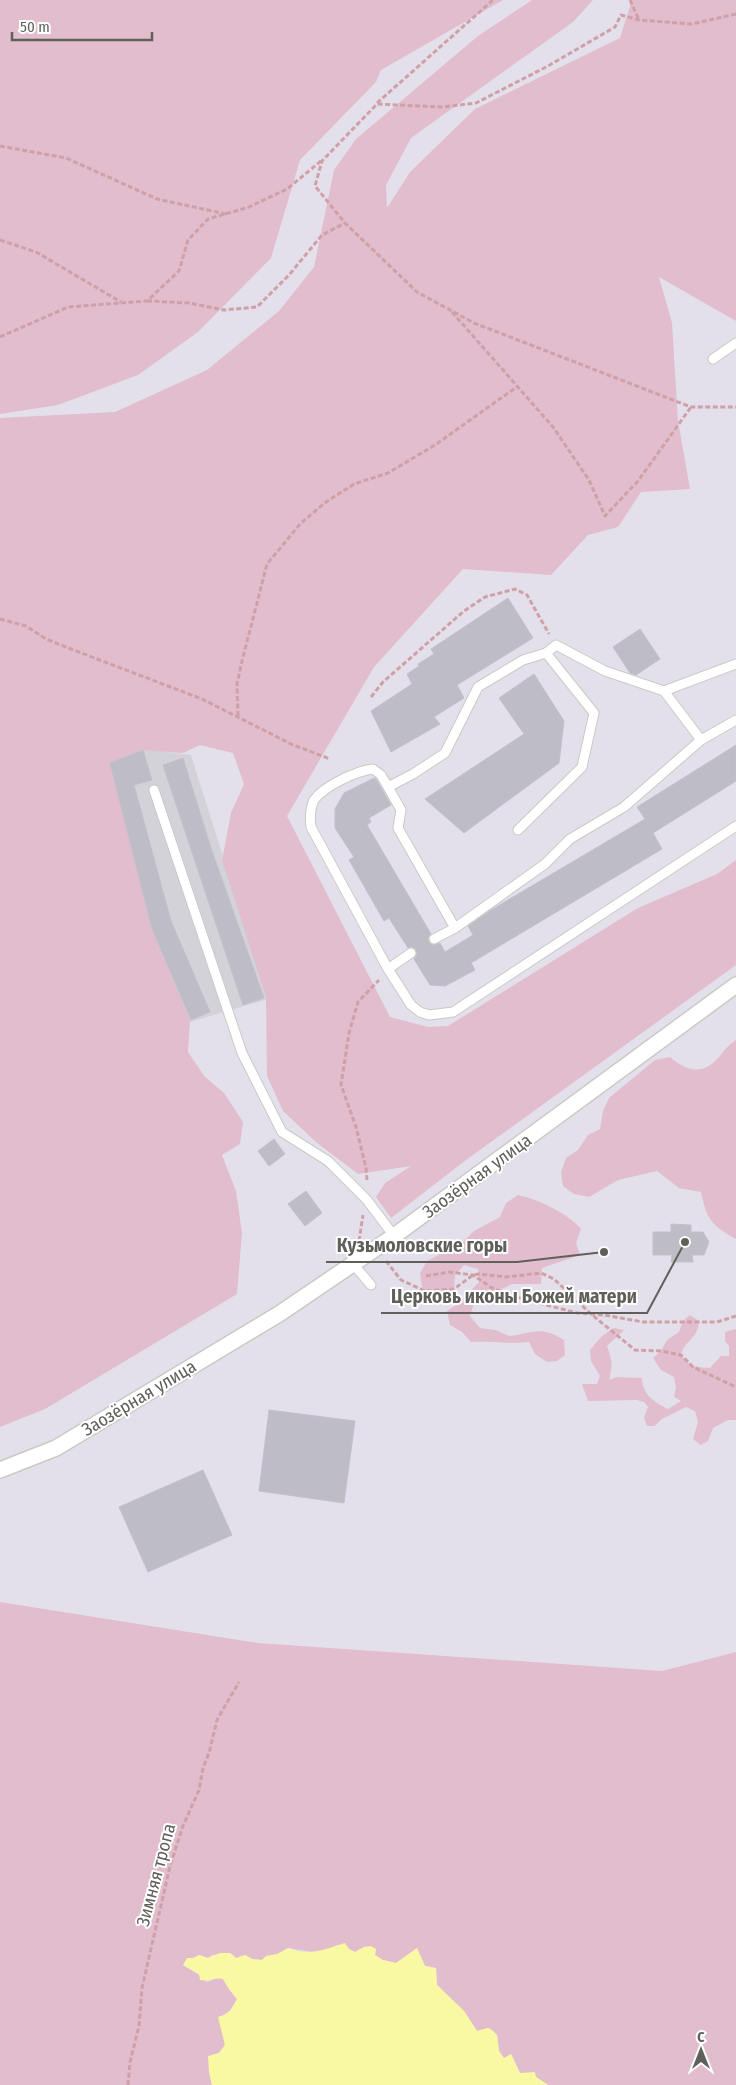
<svg xmlns="http://www.w3.org/2000/svg" width="736" height="2085" viewBox="0 0 736 2085" font-family="'Fira Sans Condensed',sans-serif">
<style>
.industrial{fill:#d4d2d9}
.green{fill:#e1bdcd}
.water{fill:#f8f9a2}
.building{fill:#bebdc6;stroke:#c3bfcf}
.lines{fill:none;stroke-linecap:round;stroke-linejoin:round}
.lane-casing{stroke:#c9cac4;stroke-width:11}
.street-casing{stroke:#c9cac4;stroke-width:18}
.path{stroke:#d0a0a7;stroke-width:3;stroke-dasharray:5 2.5;stroke-linecap:butt}
.lane{stroke:#fff;stroke-width:9}
.street{stroke:#fff;stroke-width:15}
.labels{text-anchor:middle;dominant-baseline:central;stroke-width:4;stroke-linejoin:round;paint-order:stroke}
.street-label{font-size:18px;fill:#5f6059;stroke:#fff}
.leader{fill:none;stroke:#5f6059;stroke-width:2}
.callout-dot{fill:#5f6059;stroke:#fff;stroke-width:2}
.callout-label{font-size:19px;text-anchor:middle;font-weight:bold;fill:#5f6059;stroke:#fff;stroke-width:4;stroke-linejoin:round;paint-order:stroke}
</style>
<rect width="100%" height="100%" fill="#e4e0eb"/>
<!-- industrial -->
<polygon class="industrial" points="145,749 191,755 268,999 190,1022 148,927 109,762"/>
<!-- green -->
<g class="green">
<polygon points="0,0 503,0 381,70 376,82 300,160 271,258 198,332 138,375 58,405 0,414"/>
<polygon points="532,0 593,0 573,22 411,138 386,185 387,208 410,172 475,109 620,38 632,0 736,0 736,321 659,277 672,323 678,421 690,489 641,492 618,527 588,535 551,575 463,569 374,667 287,816 390,1017 428,1027 448,1026 638,908 717,874 736,860 736,965 466,1160 391,1218 376,1197 385,1183 411,1166 358,1174 316,1142 283,1111 267,1076 266,997 222,860 231,813 244,784 233,753 200,745 183,753 141,750 111,765 151,928 190,1020 188,1052 205,1077 224,1093 243,1122 240,1144 222,1155 236,1191 242,1233 237,1294 45,1409 0,1427 0,418 115,412 207,370 279,311 314,267 334,170 356,139 478,36"/>
<path d="M 736,1040 L 736,1239 C 711,1225 707,1220 701,1192 L 679,1188 L 657,1171 L 618,1180 L 589,1197 L 574,1194 L 563,1186 L 561,1172 L 566,1158 L 578,1150 L 588,1135 L 600,1129 L 603,1111 L 609,1098 L 655,1060 L 670,1057 C 686,1071 703,1076 719,1057 C 725,1050 728,1045 736,1040 Z"/>
<path d="M 518,1195 C 538,1199 569,1214 581,1229 L 576,1243 L 580,1255 L 542,1268 L 541,1284 L 512,1284 L 474,1303 L 470,1316 L 480,1328 L 496,1330 L 509,1336 C 534,1333 540,1325 564,1340 L 565,1355 L 557,1361 L 547,1362 L 535,1354 L 529,1342 C 510,1344 491,1341 471,1342 L 462,1332 L 450,1325 L 447,1311 L 459,1303 L 479,1282 L 478,1269 L 464,1265 L 455,1275 L 454,1289 L 446,1301 L 432,1299 L 422,1287 L 420,1273 L 427,1261 L 440,1254 L 454,1251 L 474,1231 L 500,1217 L 506,1203 Z"/>
<path d="M 690,1315 L 699,1321 C 698,1340 684,1340 681,1355 C 689,1367 697,1367 710,1368 L 721,1356 L 729,1356 L 729,1346 L 725,1341 L 725,1332 L 736,1329 L 736,1420 L 728,1420 L 713,1428 L 708,1441 L 701,1445 L 693,1439 L 698,1422 L 695,1411 L 686,1407 L 662,1419 L 654,1426 L 647,1426 L 644,1418 L 648,1407 L 644,1402 L 637,1400 L 588,1401 L 582,1384 L 597,1384 L 600,1376 L 591,1361 L 590,1350 L 602,1336 L 614,1328 L 624,1330 L 607,1346 C 612,1360 613,1366 609,1380 L 617,1377 L 642,1378 C 642,1394 654,1402 668,1409 L 681,1401 L 674,1397 L 676,1387 L 674,1377 L 661,1370 L 653,1358 L 661,1351 L 667,1340 L 679,1332 L 683,1321 Z"/>
<path d="M 0,1602 L 258,1643 L 662,1671 L 736,1652 L 736,2085 L 548,2085 L 536,2077 L 520,2073 L 511,2054 L 504,2059 L 499,2051 L 497,2035 L 488,2028 L 477,2031 L 464,2011 L 437,1985 L 436,1968 L 425,1966 L 417,1948 L 396,1963 L 383,1960 L 375,1955 L 376,1949 L 364,1947 L 355,1952 L 338,1945 L 324,1951 L 313,1952 L 288,1948 L 277,1955 L 266,1956 L 262,1960 L 252,1959 L 245,1955 L 236,1958 L 230,1953 L 212,1955 L 208,1958 L 199,1955 L 183,1965 L 199,1975 L 207,1982 L 217,1978 L 223,1979 L 229,1989 L 237,1999 C 226,2019 219,2020 225,2045 L 219,2053 L 214,2054 L 209,2072 L 212,2085 L 0,2085 Z"/>
</g>
<!-- water -->
<path class="water" d="M 345,1943 L 349,1949 L 355,1952 L 364,1947 L 371,1946 L 376,1949 L 375,1955 L 383,1960 L 396,1963 L 417,1948 L 425,1966 L 436,1968 L 437,1985 L 464,2011 L 477,2031 L 488,2028 L 492,2030 L 497,2035 L 499,2051 L 504,2058 L 511,2054 L 520,2073 L 535,2072 L 536,2077 L 548,2085 L 212,2085 L 209,2072 L 208,2056 L 219,2053 L 225,2045 L 218,2017 C 229,2014 232,2009 237,1999 L 229,1989 L 223,1979 C 215,1977 209,1982 200,1980 L 199,1974 L 183,1965 L 187,1958 L 193,1958 L 199,1955 L 208,1958 L 220,1953 L 230,1953 L 236,1958 L 245,1955 L 252,1959 L 262,1960 L 266,1956 L 277,1954 L 288,1948 C 309,1957 325,1949 345,1943 Z"/>
<!-- building -->
<g class="building">
<polygon points="508,598 533,638 457,685 464,698 434,717 440,724 391,752 371,711 412,684 407,674 419,666 418,664 434,654 431,649"/>
<polygon points="640,629 660,659 636,675 630,673 613,647"/>
<polygon points="534,674 564,721 559,763 464,833 425,799 524,734 499,698"/>
<polygon points="736,745 736,781 653,833 662,849 471,963 475,970 445,986 430,985 414,959 417,955 416,949 411,947 408,948 389,918 384,921 349,860 354,857 335,828 335,809 344,793 374,778 376,779 391,805 369,818 371,822 367,825 431,934 428,938 429,942 433,945 440,943 445,952 473,935 468,926 491,910 645,819 637,807"/>
<polygon points="143,750 152,780 134,785 171,921 210,1012 191,1020 152,929 110,763"/>
<polygon points="183,758 212,851 264,998 243,1005 163,765"/>
<polygon points="274,1139 285,1154 269,1166 258,1151"/>
<polygon points="306,1191 322,1213 305,1226 288,1204"/>
<polygon points="671,1224 691,1225 691,1232 703,1232 709,1242 704,1255 692,1255 693,1262 671,1262 672,1255 653,1255 653,1232 671,1232"/>
<polygon points="269,1410 355,1421 344,1503 259,1491"/>
<polygon points="203,1470 232,1535 148,1572 119,1507"/>
</g>
<g class="lines">
<!-- lane casing -->
<g class="lane-casing">
<g id="lane">
<polyline points="713,359 736,343"/>
<polyline points="664,691 736,664"/>
<polyline points="701,740 664,691 605,671 556,645 546,653 523,660 478,687 445,753 413,774 388,787 401,810 398,828 455,928 545,864 570,839 624,807 701,740 736,720"/>
<path d="M 388,787 L 381,775 L 373,769 C 356,771 324,786 314,800 C 310,808 310,819 311,827 L 388,969 L 411,1005 L 420,1012 L 429,1015 L 453,1012 L 736,826"/>
<polyline points="154,790 242,1053 282,1132 328,1161 367,1200 394,1236"/>
<polyline points="518,830 582,767 594,713 546,653"/>
<polyline points="434,939 455,928"/>
<polyline points="388,969 411,953"/>
<polyline points="353,1264 371,1285"/>
</g>
</g>
<!-- street casing -->
<g class="street-casing">
<polyline id="street" points="0,1470 56,1448 279,1314 394,1236 736,985"/>
</g>
<!-- path -->
<g class="path">
<polyline points="630,0 639,20"/>
<polyline points="736,14 692,24 639,20 621,15 615,27 548,66 476,103 442,107 377,104 322,161 315,186 345,223 417,292 474,323 691,407 736,407"/>
<polyline points="377,103 493,0"/>
<polyline points="0,146 66,158 157,199 226,214"/>
<polyline points="0,240 36,252 121,302"/>
<polyline points="147,301 189,303 224,310 257,307 289,275 322,235 345,223"/>
<polyline points="452,312 553,427 589,480 605,516 638,481 691,407"/>
<polyline points="0,337 68,307 147,301 179,271 188,240 208,219 249,207 287,189 321,161"/>
<polyline points="0,619 26,626 46,639 71,649 202,699 291,744 330,759"/>
<polyline points="371,697 383,682 464,611 485,597 515,589 527,595 549,634"/>
<polyline points="238,716 237,684 242,661 267,564 301,523 326,502 354,484 388,473 435,445 518,386"/>
<polyline points="367,1180 366,1168 356,1127 341,1085 349,1033 358,1002 379,980"/>
<polyline points="359,1241 363,1215"/>
<polyline points="386,1261 401,1280 425,1291 454,1289 473,1275 479,1274 506,1277 541,1273 554,1279 591,1314 635,1350 661,1351 681,1355 693,1367 736,1387"/>
<polyline points="426,1276 449,1272 473,1275 492,1288 516,1297 577,1313 604,1315 643,1322 717,1322 736,1316"/>
<polyline points="128,2085 130,2062 139,2026 142,1988 170,1866 183,1826 199,1790 203,1768 209,1753 217,1720 239,1682"/>
</g>
<!-- lane -->
<use href="#lane" class="lane"/>
<!-- street -->
<use href="#street" class="street"/>
</g>
<g class="labels">
<!-- street labels -->
<g class="street-label">
<text transform="translate(477 1176) rotate(-36)">Заозёрная улица</text>
<text transform="translate(139 1398) rotate(-31)">Заозёрная улица</text>
<text transform="translate(156 1875) rotate(-75)">Зимняя тропа</text>
</g>
</g>
<!-- callouts -->
<path class="leader" d="M604 1252L517 1262H326M685 1242L647 1313H381"/>
<g class="callout-dot">
<circle cx="604" cy="1252" r="5"/>
<circle cx="685" cy="1242" r="5"/>
</g>
<g class="callout-label">
<text x="422" y="1252">Кузьмоловские горы</text>
<text x="514" y="1303">Церковь иконы Божей матери</text>
</g>
<!-- north arrow -->
<g transform="translate(701 2050)" stroke="#ffffff" stroke-width="4" paint-order="stroke">
<path d="M0-4L9 19L0 12L-9 19Z" fill="#5f6059"/>
<text y="-8" font-size="14" font-weight="bold" text-anchor="middle" fill="#5f6059">С</text>
</g>
<!-- scale -->
<path d="M12 32v8h140v-8" fill="none" stroke="#5f6059" stroke-width="2.5"/>
<text x="20" y="32" font-size="15" fill="#5f6059" stroke="#ffffff" stroke-width="4" paint-order="stroke">50 m</text>
</svg>
